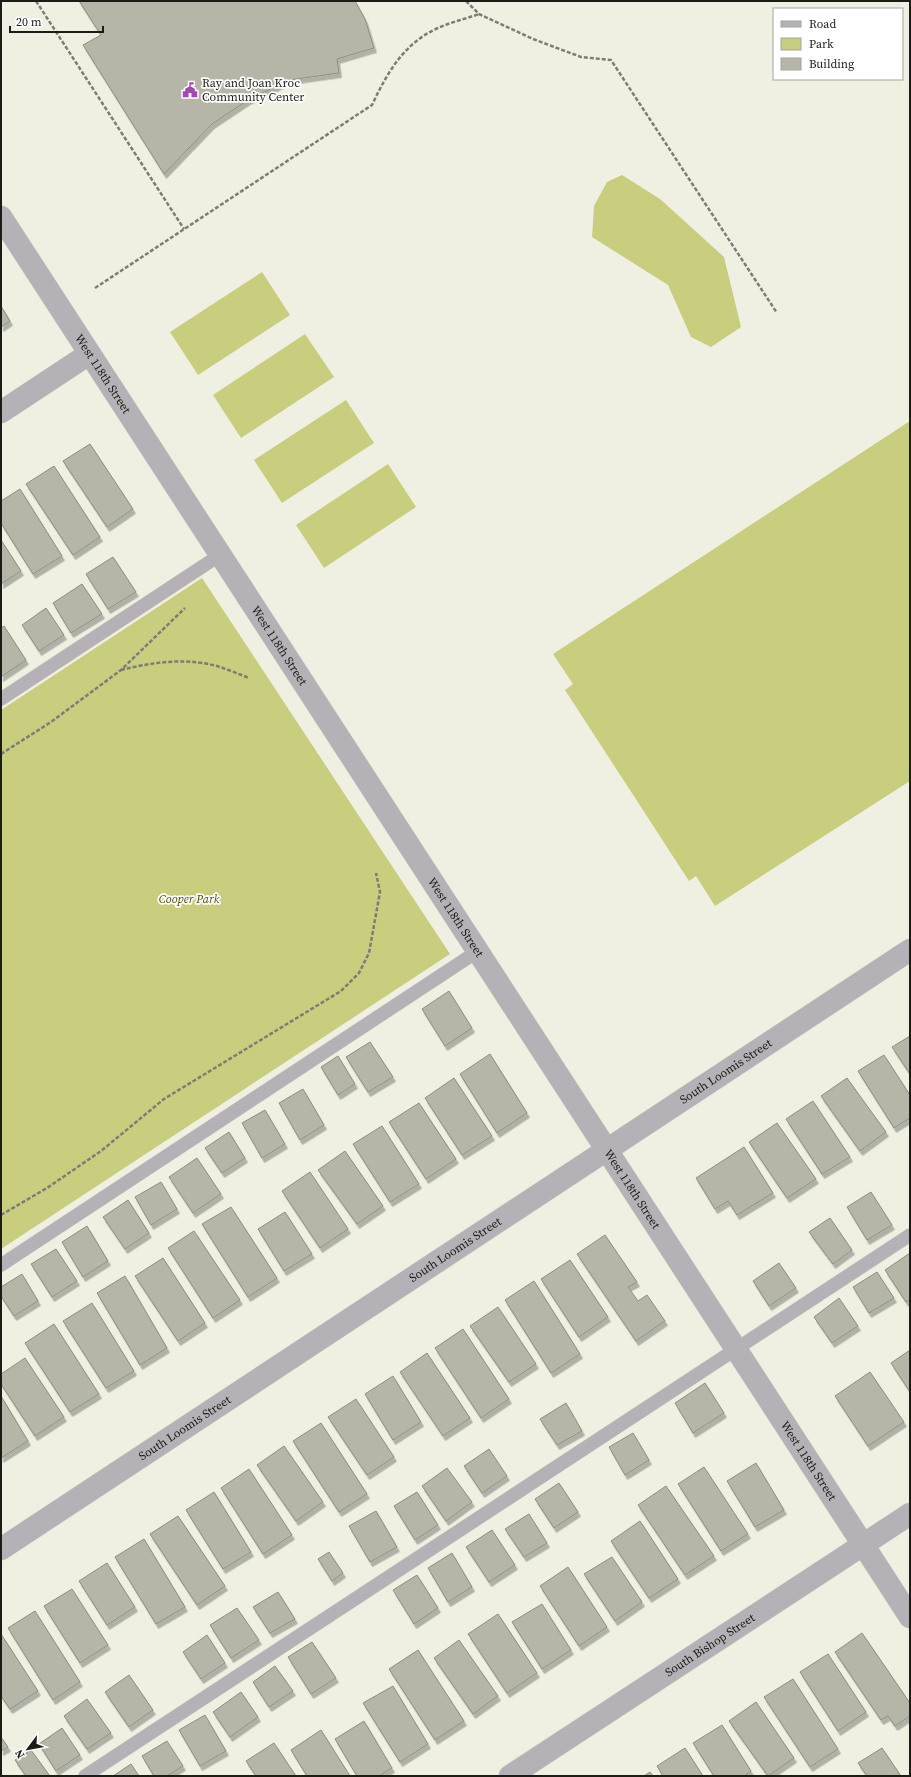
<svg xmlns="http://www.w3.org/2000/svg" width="911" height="1777" viewBox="0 0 911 1777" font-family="'Source Serif 4',serif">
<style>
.green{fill:#c9cd7e}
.building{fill:#b5b6a8;stroke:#8d8e81;filter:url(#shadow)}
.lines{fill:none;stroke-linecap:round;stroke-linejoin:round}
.lane-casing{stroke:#cdcec2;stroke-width:14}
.street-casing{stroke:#cdcec2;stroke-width:23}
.path{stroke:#7c7d74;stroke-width:2.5;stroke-dasharray:4 2;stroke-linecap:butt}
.lane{stroke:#b6b1b6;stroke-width:13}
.street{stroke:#b6b1b6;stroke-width:22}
.labels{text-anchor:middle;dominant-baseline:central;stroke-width:3.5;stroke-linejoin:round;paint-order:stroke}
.poi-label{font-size:12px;fill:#1c1c17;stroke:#fff;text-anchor:start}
.street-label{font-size:12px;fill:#1c1c17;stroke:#fff}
.park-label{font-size:12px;font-style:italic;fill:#4c4e07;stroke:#fff}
</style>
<defs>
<filter id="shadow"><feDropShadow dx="2.5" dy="4.5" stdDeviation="0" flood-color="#0004"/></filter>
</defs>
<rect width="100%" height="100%" fill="#eff0e2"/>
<!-- green -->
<g class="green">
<polygon points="622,175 660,199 724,257 741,327 711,347 691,337 668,285 592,237 594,206 607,182"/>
<polygon points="262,272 290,315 198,375 170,332"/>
<polygon points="305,334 334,377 241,438 213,395"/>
<polygon points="346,400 374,443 282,503 254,460"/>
<polygon points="910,421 910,781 715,906 696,876 689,881 565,690 573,684 553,654"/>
<polygon points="388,464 416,507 324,568 296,525"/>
<polygon points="202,578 450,954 1,1249 1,710"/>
</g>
<!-- building -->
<g class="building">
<polygon points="79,1 355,1 365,19 374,48 337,59 339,73 289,80 248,100 212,124 164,174 83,45 101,35"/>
<polygon points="1,306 10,321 1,327"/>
<polygon points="90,444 133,509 107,527 63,461"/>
<polygon points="54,466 100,537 73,555 26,484"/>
<polygon points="20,489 62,556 33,574 1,523 1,501"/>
<polygon points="1,540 21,571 1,584"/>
<polygon points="113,557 136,592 108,609 86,574"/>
<polygon points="82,584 102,614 71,633 53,603"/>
<polygon points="46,608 64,635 39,651 22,625"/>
<polygon points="4,626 26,660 1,677 1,628"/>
<polygon points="449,991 472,1028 445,1046 422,1009"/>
<polygon points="910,1036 910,1074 892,1047"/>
<polygon points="370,1042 393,1077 368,1092 346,1057"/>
<polygon points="490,1054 527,1113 497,1133 460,1074"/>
<polygon points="884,1055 910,1095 910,1118 894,1128 858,1071"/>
<polygon points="338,1056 355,1084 338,1095 321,1067"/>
<polygon points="454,1078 492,1136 462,1155 425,1098"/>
<polygon points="847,1078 886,1132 860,1151 821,1096"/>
<polygon points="303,1089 324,1125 300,1140 279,1103"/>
<polygon points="813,1101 850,1157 822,1174 786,1119"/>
<polygon points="419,1103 456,1159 426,1179 389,1122"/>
<polygon points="265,1110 285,1144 262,1158 242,1123"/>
<polygon points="777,1123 816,1179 787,1198 749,1142"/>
<polygon points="382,1126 419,1184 390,1202 353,1144"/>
<polygon points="229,1132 245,1158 222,1173 205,1148"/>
<polygon points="744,1147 773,1193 737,1215 728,1201 715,1209 696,1178"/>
<polygon points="345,1151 383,1206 357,1224 318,1170"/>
<polygon points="197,1158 221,1194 193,1213 169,1177"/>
<polygon points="310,1172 348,1229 320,1248 282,1191"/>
<polygon points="161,1182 177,1209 151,1225 135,1197"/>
<polygon points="871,1192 892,1225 867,1240 847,1207"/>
<polygon points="128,1200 149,1233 125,1249 103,1217"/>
<polygon points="231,1207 277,1278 248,1297 202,1224"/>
<polygon points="285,1212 312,1254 284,1271 258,1229"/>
<polygon points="830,1218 852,1250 833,1264 809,1232"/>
<polygon points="87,1226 108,1261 83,1277 62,1242"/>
<polygon points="194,1231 240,1300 213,1318 168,1248"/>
<polygon points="605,1235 637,1282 628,1287 638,1301 647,1295 665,1321 636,1341 577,1254"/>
<polygon points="56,1249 77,1281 52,1297 31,1264"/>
<polygon points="910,1253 910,1300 906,1302 885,1270"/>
<polygon points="163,1258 205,1323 178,1341 135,1276"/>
<polygon points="570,1260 608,1317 579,1337 541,1279"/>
<polygon points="779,1263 796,1288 769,1306 753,1281"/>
<polygon points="877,1272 894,1298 869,1313 853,1287"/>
<polygon points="22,1274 38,1301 14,1316 1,1296 1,1287"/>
<polygon points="125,1276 167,1348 140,1365 97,1293"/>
<polygon points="534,1281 580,1354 551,1373 505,1300"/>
<polygon points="839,1298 858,1326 832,1343 814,1317"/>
<polygon points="92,1303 134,1371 106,1388 63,1321"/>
<polygon points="498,1307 536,1364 509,1382 470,1326"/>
<polygon points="54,1324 99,1394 70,1412 25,1343"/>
<polygon points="463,1329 509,1399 481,1418 435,1348"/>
<polygon points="910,1350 910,1392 891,1363"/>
<polygon points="427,1353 470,1418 443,1436 400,1372"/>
<polygon points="25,1358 64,1417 35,1436 1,1384 1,1374"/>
<polygon points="870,1372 904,1422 868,1446 835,1396"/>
<polygon points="393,1376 421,1422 393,1440 365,1394"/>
<polygon points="705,1383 724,1413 693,1433 675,1403"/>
<polygon points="1,1396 28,1441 1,1458"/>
<polygon points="356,1399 394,1457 367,1475 328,1417"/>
<polygon points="566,1403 582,1431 557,1445 540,1419"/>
<polygon points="321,1423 367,1494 339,1512 293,1441"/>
<polygon points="633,1433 649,1460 625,1475 609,1447"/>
<polygon points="284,1446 323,1502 296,1521 257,1465"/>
<polygon points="489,1449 507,1476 482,1493 464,1466"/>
<polygon points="756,1463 784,1510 755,1527 727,1481"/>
<polygon points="704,1467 748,1534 721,1551 678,1484"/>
<polygon points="447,1468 472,1502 446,1521 422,1486"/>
<polygon points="249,1469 292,1535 263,1554 221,1488"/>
<polygon points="559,1483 578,1512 554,1528 535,1499"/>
<polygon points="666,1486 714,1556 685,1575 638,1505"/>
<polygon points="214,1492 251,1552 223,1569 186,1510"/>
<polygon points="417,1492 438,1525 415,1540 394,1506"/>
<polygon points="376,1511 397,1547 370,1562 349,1526"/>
<polygon points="529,1514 547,1543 524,1557 505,1529"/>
<polygon points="178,1516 225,1586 197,1605 150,1534"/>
<polygon points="640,1521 678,1579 649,1598 611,1541"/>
<polygon points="492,1530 515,1565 489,1582 466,1547"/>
<polygon points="144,1539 185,1607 156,1624 115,1557"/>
<polygon points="329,1552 343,1573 332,1581 318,1559"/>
<polygon points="452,1553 472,1587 448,1602 428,1568"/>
<polygon points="612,1557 642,1602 615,1621 584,1574"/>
<polygon points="107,1563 135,1607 107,1625 79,1581"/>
<polygon points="568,1567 607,1627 579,1646 540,1586"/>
<polygon points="417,1575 438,1608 414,1624 393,1590"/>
<polygon points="72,1589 108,1645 80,1663 44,1606"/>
<polygon points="278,1592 295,1619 270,1633 253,1607"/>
<polygon points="542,1604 571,1650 542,1669 512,1622"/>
<polygon points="237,1608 259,1640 231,1658 210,1625"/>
<polygon points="35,1611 80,1682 53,1700 8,1628"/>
<polygon points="498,1614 537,1673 507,1693 468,1634"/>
<polygon points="862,1633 910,1703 910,1716 895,1726 888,1716 881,1720 835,1652"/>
<polygon points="1,1634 38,1691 10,1709 1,1696"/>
<polygon points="207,1635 225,1663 201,1679 183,1652"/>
<polygon points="459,1640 498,1696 473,1714 434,1658"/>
<polygon points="312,1642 336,1678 311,1694 288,1657"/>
<polygon points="418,1650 464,1721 435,1740 389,1669"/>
<polygon points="828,1654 866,1712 838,1731 800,1672"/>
<polygon points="275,1666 293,1691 269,1707 253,1682"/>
<polygon points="129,1675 153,1710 129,1727 105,1692"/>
<polygon points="793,1679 838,1749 810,1767 764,1697"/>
<polygon points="393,1686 428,1744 400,1762 363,1703"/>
<polygon points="241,1692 258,1717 230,1737 213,1712"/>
<polygon points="87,1699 111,1733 87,1749 64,1716"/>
<polygon points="756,1702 794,1758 768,1776 729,1721"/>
<polygon points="205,1715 226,1751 200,1766 179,1730"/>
<polygon points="364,1721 392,1768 379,1776 357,1776 335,1739"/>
<polygon points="722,1725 751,1771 744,1776 714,1776 693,1743"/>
<polygon points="62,1728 80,1755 56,1771 39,1744"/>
<polygon points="321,1730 350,1776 307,1776 291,1750"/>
<polygon points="1,1737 8,1747 1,1751"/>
<polygon points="167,1741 183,1766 167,1776 154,1776 142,1756"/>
<polygon points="274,1743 296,1776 256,1776 246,1761"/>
<polygon points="685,1748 703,1776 663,1776 657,1766"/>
<polygon points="882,1748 901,1776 867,1776 858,1763"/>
<polygon points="31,1750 50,1776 26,1776 15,1760"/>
<polygon points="131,1764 139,1776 113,1776"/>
<polygon points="650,1772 653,1776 644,1776"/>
</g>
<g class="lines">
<!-- lane casing -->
<g class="lane-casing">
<g id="lane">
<polyline points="1,699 220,555"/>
<polyline points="1,1265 478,951"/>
<polyline points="85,1776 910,1235"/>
</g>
</g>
<!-- street casing -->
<g class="street-casing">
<g id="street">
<path id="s1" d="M 1,217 L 910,1617"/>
<polyline points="1,412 89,354"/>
<path id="s2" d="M 1,1549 L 910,950"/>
<path id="s3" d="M 510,1776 L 910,1514"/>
</g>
</g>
<!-- path -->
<g class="path">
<polyline points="36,1 184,229"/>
<polyline points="466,1 479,14 533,39 581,57 611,60 777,313"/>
<path d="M 95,288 L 372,105 C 387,73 404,43 438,28 C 451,22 465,19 479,14"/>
<path d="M 121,670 C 153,662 188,657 220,667 C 229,670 239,674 249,678"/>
<polyline points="1,754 51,722 121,670 185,608"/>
<polyline points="1,1215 47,1188 101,1151 164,1099 341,991 359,973 369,953 380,892 376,873"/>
</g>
<!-- lane -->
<use href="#lane" class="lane"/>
<!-- street -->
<use href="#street" class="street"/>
</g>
<!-- icons -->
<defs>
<g id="civic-bare" transform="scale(1.2)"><path d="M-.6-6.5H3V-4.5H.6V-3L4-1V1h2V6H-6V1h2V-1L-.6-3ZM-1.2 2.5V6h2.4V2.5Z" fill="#a447b0" stroke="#fff" stroke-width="2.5" paint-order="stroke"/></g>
</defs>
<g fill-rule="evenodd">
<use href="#civic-bare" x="190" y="90"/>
</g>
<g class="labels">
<!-- poi labels -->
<g class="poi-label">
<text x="202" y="83">Ray and Joan Kroc<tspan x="202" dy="14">Community Center</tspan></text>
</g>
<!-- street labels -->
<g class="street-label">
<text stroke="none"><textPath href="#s1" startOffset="187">West 118th Street</textPath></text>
<text stroke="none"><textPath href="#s1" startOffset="511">West 118th Street</textPath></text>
<text stroke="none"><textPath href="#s1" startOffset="835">West 118th Street</textPath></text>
<text stroke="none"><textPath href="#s2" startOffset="868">South Loomis Street</textPath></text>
<text stroke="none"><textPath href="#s1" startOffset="1159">West 118th Street</textPath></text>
<text stroke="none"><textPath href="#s2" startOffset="544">South Loomis Street</textPath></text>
<text stroke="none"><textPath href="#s2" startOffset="220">South Loomis Street</textPath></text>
<text stroke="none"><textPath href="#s1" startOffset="1483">West 118th Street</textPath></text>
<text stroke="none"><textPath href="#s3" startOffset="239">South Bishop Street</textPath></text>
</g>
<!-- park labels -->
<g class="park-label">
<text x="189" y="899">Cooper Park</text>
</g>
</g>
<!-- border -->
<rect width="911" height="1777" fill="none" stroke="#1c1c17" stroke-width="4"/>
<!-- legend -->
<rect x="773" y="8" width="130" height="72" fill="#ffffff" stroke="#a4a4a2"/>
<rect x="781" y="21" width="20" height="6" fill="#b6b1b6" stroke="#a4a4a2"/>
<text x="809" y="28" font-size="12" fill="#1c1c17">Road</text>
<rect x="781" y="38" width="20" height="12" fill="#c9cd7e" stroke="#a4a4a2"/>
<text x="809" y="48" font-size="12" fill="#1c1c17">Park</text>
<rect x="781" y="58" width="20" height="12" fill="#b5b6a8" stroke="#a4a4a2"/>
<text x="809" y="68" font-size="12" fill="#1c1c17">Building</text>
<!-- north arrow -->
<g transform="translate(28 1749) rotate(238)" stroke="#ffffff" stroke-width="3" paint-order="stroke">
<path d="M0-3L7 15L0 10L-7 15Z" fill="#1c1c17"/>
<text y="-6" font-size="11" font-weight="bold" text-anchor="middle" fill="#1c1c17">N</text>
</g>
<!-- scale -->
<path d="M10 26v6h93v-6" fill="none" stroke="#1c1c17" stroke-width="2"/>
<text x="16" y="26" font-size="12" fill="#1c1c17" stroke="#ffffff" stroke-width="3" paint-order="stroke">20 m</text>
</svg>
